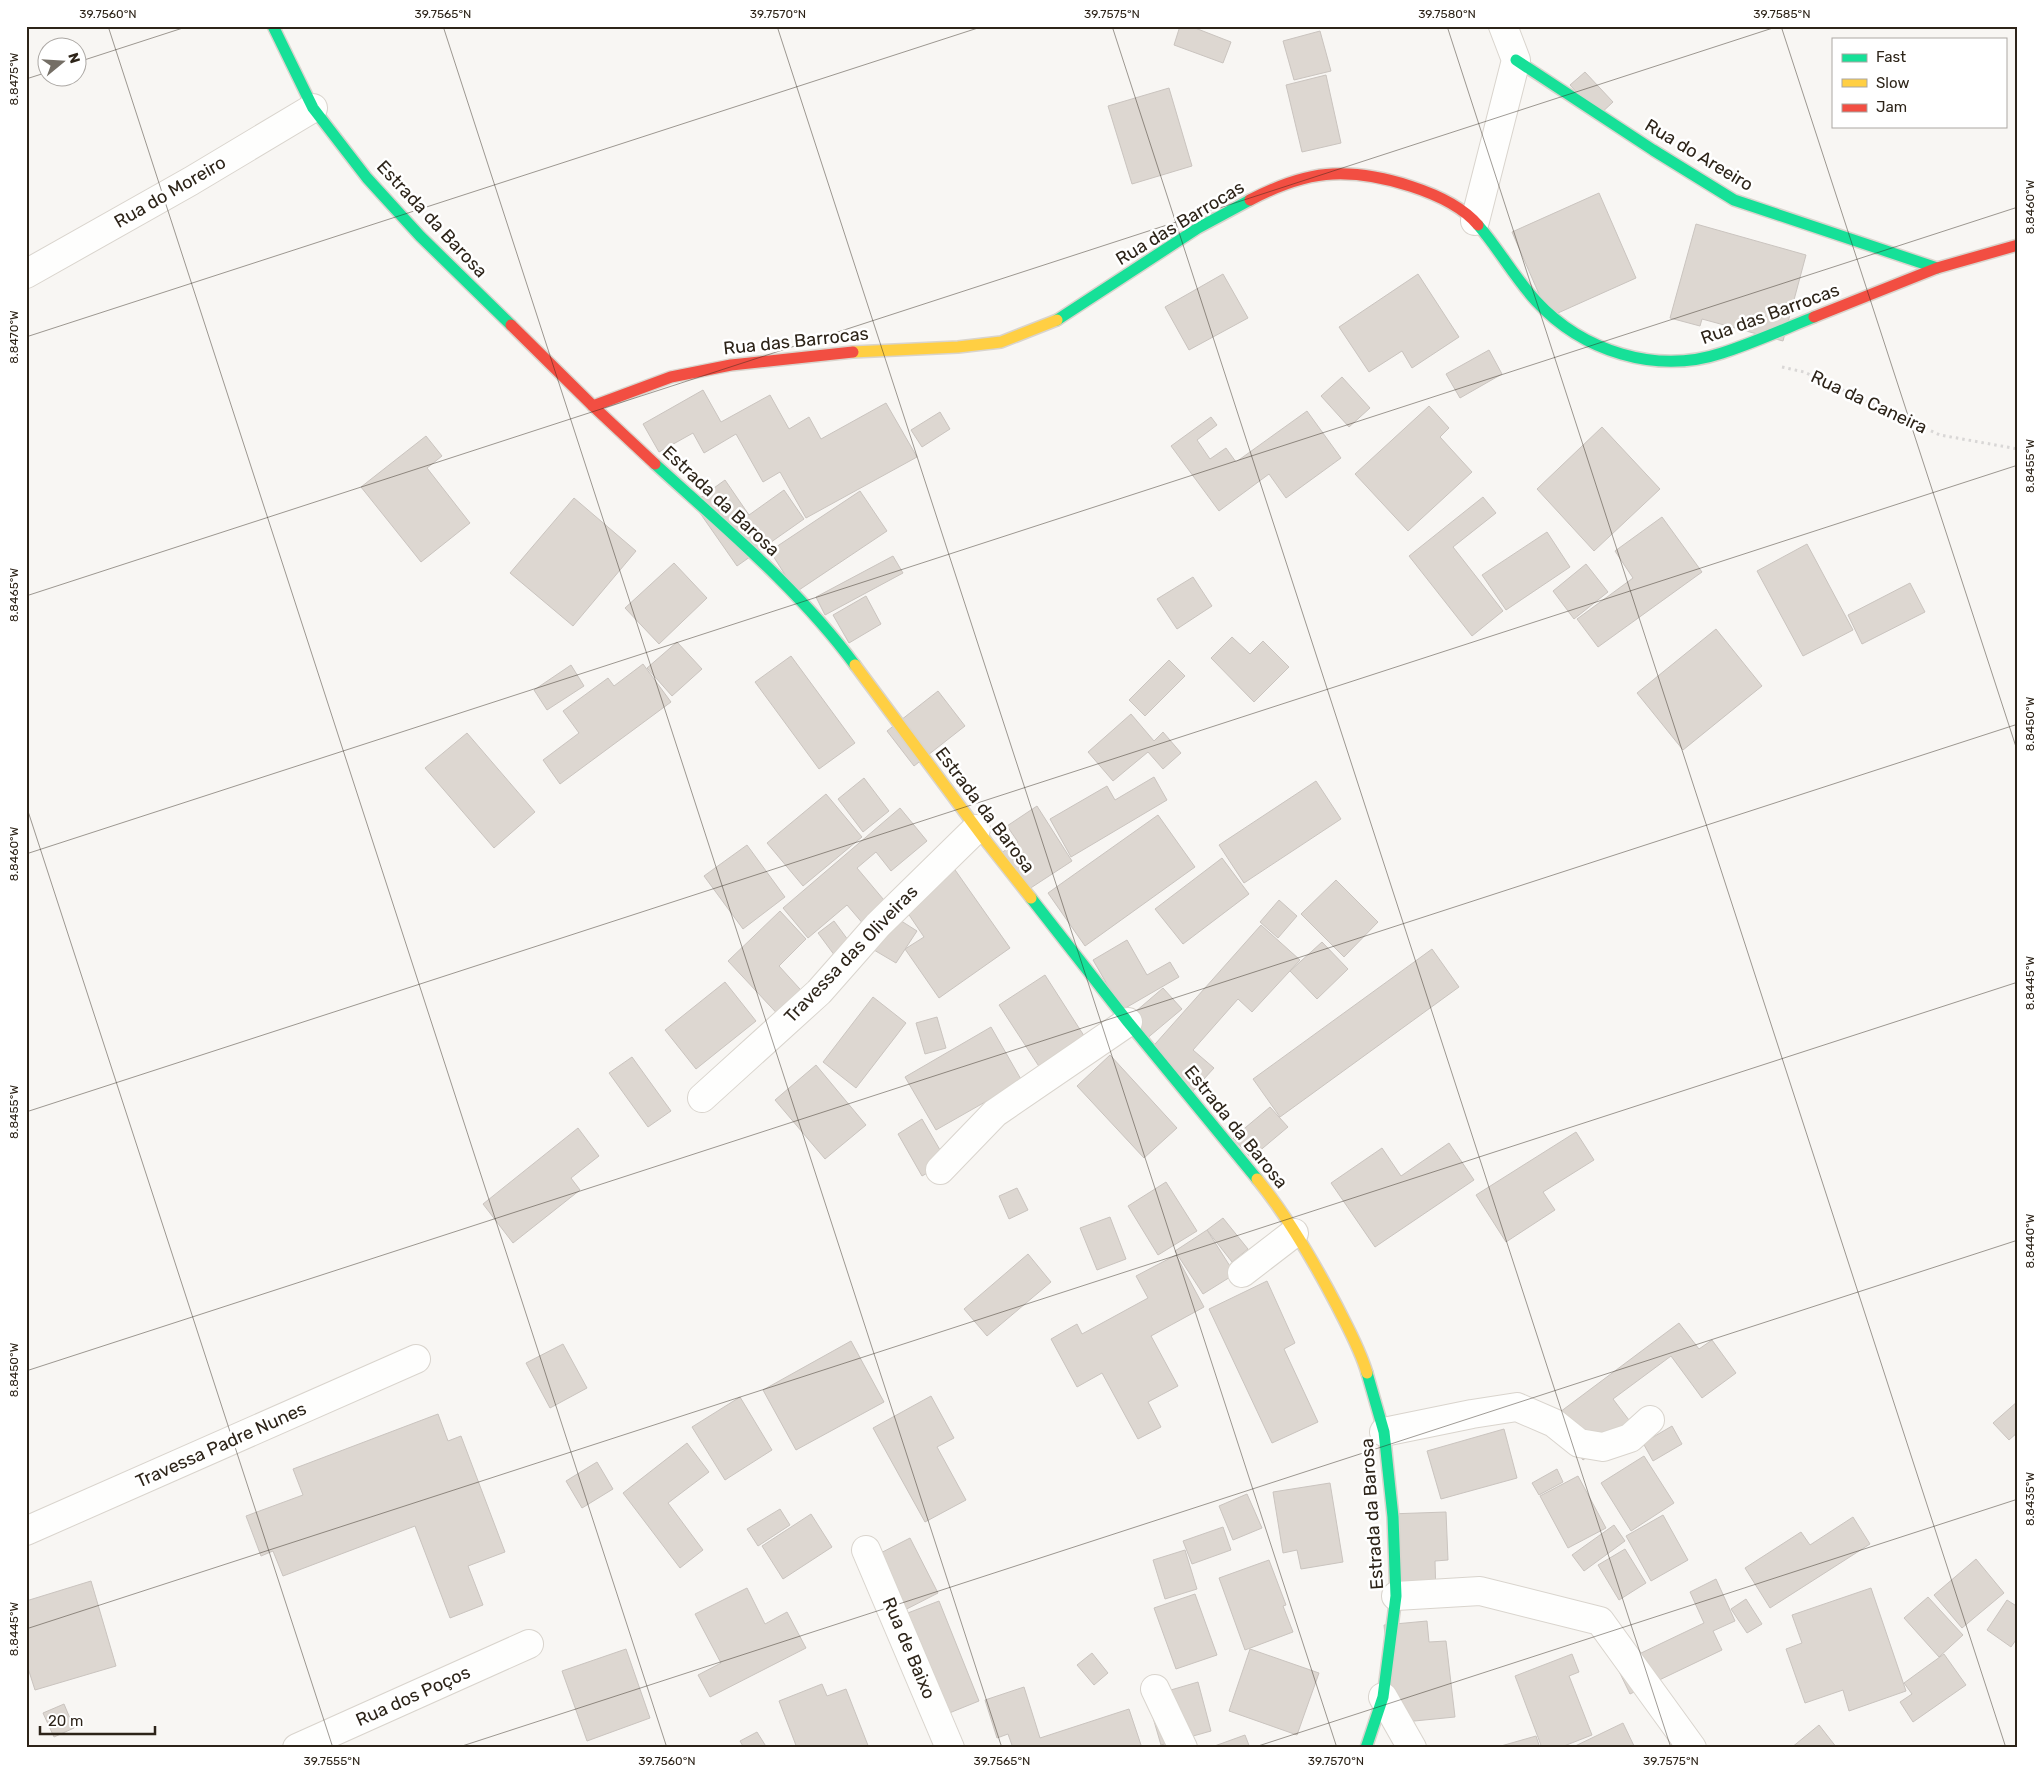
<svg xmlns="http://www.w3.org/2000/svg" width="2044" height="1774" viewBox="0 0 2044 1774" font-family="Rubik,sans-serif">
<style>
.building{fill:#ddd7d1;stroke:#cac4bf}
.lines{fill:none;stroke-linecap:round;stroke-linejoin:round}
.street-casing{stroke:#d9d4cd;stroke-width:30}
.fast-casing{stroke:#d9d4cd;stroke-width:14}
.slow-casing{stroke:#d9d4cd;stroke-width:14}
.jam-casing{stroke:#d9d4cd;stroke-width:14}
.path{stroke:#d9d7d6;stroke-width:3;stroke-dasharray:2.5 4;stroke-linecap:butt}
.street{stroke:#fefefd;stroke-width:28}
.fast{stroke:#16e098;stroke-width:11}
.slow{stroke:#ffcf43;stroke-width:11}
.jam{stroke:#f24e42;stroke-width:11}
.ticks{fill:none;stroke:#2d2419;stroke-width:1;stroke-opacity:0.45}
.labels{text-anchor:middle;dominant-baseline:central;stroke-width:5;stroke-linejoin:round;paint-order:stroke}
.street-label{font-size:18px;fill:#2d2419;stroke:#fff}
.neatline{fill:none;stroke:#2d2419;stroke-width:2}
.ticks-label{font-size:12px;text-anchor:middle;fill:#2d2419}
</style>
<rect width="100%" height="100%" fill="#f8f6f3"/>
<!-- building -->
<g class="building">
<polygon points="1180,26 1190,26 1231,42 1223,63 1174,45"/>
<polygon points="1320,31 1331,71 1294,80 1283,41"/>
<polygon points="1585,72 1613,102 1598,116 1570,85"/>
<polygon points="1326,75 1341,143 1302,152 1286,85"/>
<polygon points="1169,88 1192,166 1132,184 1108,106"/>
<polygon points="1599,193 1636,278 1549,317 1512,232"/>
<polygon points="1696,224 1806,255 1783,341 1702,319 1700,326 1670,318"/>
<polygon points="1223,274 1248,318 1189,350 1165,307"/>
<polygon points="1418,274 1459,337 1412,368 1402,351 1369,372 1339,327"/>
<polygon points="1489,350 1502,374 1460,398 1446,374"/>
<polygon points="1342,377 1370,408 1349,427 1321,396"/>
<polygon points="703,390 721,422 770,395 789,429 809,417 821,439 886,403 917,457 806,518 780,472 763,482 736,434 704,453 693,433 659,452 643,424"/>
<polygon points="1429,406 1449,428 1440,437 1472,472 1408,531 1355,474"/>
<polygon points="1307,411 1341,458 1286,498 1269,474 1219,511 1171,446 1211,417 1217,425 1197,440 1210,459 1226,448 1236,462"/>
<polygon points="940,412 950,429 922,447 911,430"/>
<polygon points="1602,427 1660,489 1594,551 1537,489"/>
<polygon points="426,436 442,456 427,468 470,523 421,562 361,487"/>
<polygon points="725,480 749,515 784,490 804,519 737,566 693,503"/>
<polygon points="860,491 887,531 796,592 770,551"/>
<polygon points="1483,497 1496,513 1453,547 1503,611 1472,636 1409,556"/>
<polygon points="574,498 636,551 573,626 510,573"/>
<polygon points="1662,517 1702,572 1598,647 1577,619 1633,578 1615,551"/>
<polygon points="1547,532 1570,567 1506,610 1482,575"/>
<polygon points="1807,544 1853,630 1803,656 1757,571"/>
<polygon points="893,556 903,573 825,615 816,597"/>
<polygon points="674,563 707,598 659,644 625,608"/>
<polygon points="1586,564 1608,592 1574,619 1553,591"/>
<polygon points="1193,577 1212,606 1177,629 1157,599"/>
<polygon points="1910,583 1925,612 1862,644 1848,615"/>
<polygon points="866,596 881,624 849,643 833,615"/>
<polygon points="1716,629 1762,686 1683,750 1637,693"/>
<polygon points="1232,637 1250,654 1263,641 1289,667 1254,702 1211,658"/>
<polygon points="677,642 702,669 672,696 647,668"/>
<polygon points="791,656 855,743 819,769 755,682"/>
<polygon points="1169,660 1185,676 1145,716 1129,700"/>
<polygon points="643,664 671,702 560,784 543,760 579,733 563,711 608,678 614,686"/>
<polygon points="571,665 584,686 547,710 534,690"/>
<polygon points="938,691 965,726 914,766 887,731"/>
<polygon points="1131,714 1154,741 1163,732 1181,753 1163,769 1148,752 1113,781 1088,752"/>
<polygon points="467,733 535,812 494,848 425,768"/>
<polygon points="1154,777 1167,800 1071,857 1050,819 1107,786 1115,800"/>
<polygon points="864,778 889,811 863,832 838,799"/>
<polygon points="1316,781 1341,819 1244,883 1219,845"/>
<polygon points="826,794 862,837 803,886 767,843"/>
<polygon points="1037,806 1072,861 1023,893 998,855 1018,842 1007,826"/>
<polygon points="900,808 927,841 891,871 876,852 857,868 889,906 865,926 847,905 808,938 783,908"/>
<polygon points="1158,815 1195,867 1085,946 1048,893"/>
<polygon points="747,845 785,897 743,929 704,876"/>
<polygon points="1222,858 1249,894 1183,944 1155,909"/>
<polygon points="953,867 1010,948 939,998 905,949 924,937 901,903"/>
<polygon points="1336,880 1378,922 1344,957 1301,914"/>
<polygon points="1279,900 1297,916 1278,938 1260,922"/>
<polygon points="780,911 806,939 779,966 809,999 785,1022 728,961"/>
<polygon points="895,917 917,931 896,963 874,950"/>
<polygon points="834,921 851,944 835,956 818,933"/>
<polygon points="1261,925 1300,960 1252,1012 1238,999 1193,1050 1214,1068 1192,1092 1148,1052"/>
<polygon points="1127,940 1147,975 1170,962 1179,977 1122,1010 1093,960"/>
<polygon points="1322,942 1348,969 1317,999 1290,971"/>
<polygon points="1432,949 1459,987 1280,1117 1253,1079"/>
<polygon points="1045,975 1088,1042 1042,1071 999,1005"/>
<polygon points="725,982 756,1021 696,1069 665,1030"/>
<polygon points="1163,988 1182,1009 1145,1040 1128,1018"/>
<polygon points="873,997 906,1023 856,1088 823,1062"/>
<polygon points="937,1017 946,1048 925,1054 916,1023"/>
<polygon points="991,1027 1022,1081 936,1130 905,1077"/>
<polygon points="1110,1055 1177,1128 1144,1158 1077,1086"/>
<polygon points="632,1057 671,1111 648,1127 609,1073"/>
<polygon points="816,1065 866,1125 825,1159 775,1100"/>
<polygon points="1270,1107 1288,1127 1251,1158 1233,1138"/>
<polygon points="922,1119 947,1162 922,1176 898,1134"/>
<polygon points="578,1128 599,1156 571,1178 580,1190 513,1243 483,1204"/>
<polygon points="1576,1132 1594,1160 1543,1192 1555,1210 1506,1242 1476,1195"/>
<polygon points="1449,1143 1474,1180 1375,1247 1331,1183 1382,1148 1401,1176"/>
<polygon points="1166,1182 1197,1231 1158,1255 1128,1206"/>
<polygon points="1017,1188 1028,1210 1009,1219 999,1196"/>
<polygon points="1110,1217 1126,1259 1097,1270 1080,1228"/>
<polygon points="1223,1218 1248,1249 1232,1262 1207,1230"/>
<polygon points="1207,1230 1235,1274 1203,1294 1175,1251"/>
<polygon points="1028,1254 1051,1282 987,1336 964,1309"/>
<polygon points="1176,1255 1204,1307 1151,1336 1178,1386 1148,1402 1161,1427 1138,1439 1102,1373 1077,1387 1051,1339 1077,1324 1082,1334 1148,1298 1136,1276"/>
<polygon points="1267,1281 1295,1343 1284,1349 1318,1422 1272,1443 1209,1309"/>
<polygon points="1679,1323 1699,1349 1712,1340 1736,1373 1702,1398 1671,1356 1613,1399 1632,1424 1583,1460 1552,1418"/>
<polygon points="851,1341 884,1402 796,1450 763,1390"/>
<polygon points="563,1344 587,1388 550,1408 526,1363"/>
<polygon points="931,1396 954,1438 937,1447 966,1500 925,1522 873,1428"/>
<polygon points="740,1397 772,1450 725,1480 692,1427"/>
<polygon points="2018,1401 2018,1432 2009,1440 1993,1423"/>
<polygon points="438,1414 448,1441 461,1436 505,1552 468,1566 483,1605 450,1618 415,1526 283,1576 273,1551 261,1556 246,1516 303,1495 293,1469"/>
<polygon points="1672,1426 1682,1444 1653,1461 1643,1443"/>
<polygon points="1504,1429 1517,1478 1441,1499 1427,1451"/>
<polygon points="687,1443 709,1472 668,1503 703,1550 680,1568 623,1493"/>
<polygon points="1644,1456 1674,1503 1631,1531 1601,1483"/>
<polygon points="597,1462 613,1489 582,1508 566,1481"/>
<polygon points="1557,1469 1563,1482 1539,1495 1532,1483"/>
<polygon points="1578,1476 1606,1528 1568,1548 1540,1496"/>
<polygon points="1330,1483 1343,1562 1301,1569 1297,1550 1283,1553 1273,1492"/>
<polygon points="1247,1494 1262,1528 1233,1540 1219,1506"/>
<polygon points="780,1509 790,1525 758,1546 747,1529"/>
<polygon points="1446,1512 1448,1560 1435,1561 1436,1597 1393,1598 1389,1514"/>
<polygon points="811,1514 832,1547 783,1579 762,1546"/>
<polygon points="1663,1515 1688,1560 1651,1581 1626,1536"/>
<polygon points="1853,1517 1870,1544 1770,1608 1745,1568 1801,1532 1810,1545"/>
<polygon points="1614,1525 1625,1541 1584,1571 1572,1555"/>
<polygon points="1223,1527 1231,1550 1192,1564 1183,1541"/>
<polygon points="910,1538 938,1593 891,1617 863,1562"/>
<polygon points="1625,1549 1646,1583 1619,1600 1598,1565"/>
<polygon points="1185,1550 1197,1589 1165,1599 1153,1560"/>
<polygon points="1976,1559 2004,1593 1962,1628 1934,1595"/>
<polygon points="1269,1560 1286,1605 1283,1606 1293,1632 1245,1650 1219,1578"/>
<polygon points="1716,1579 1735,1621 1713,1631 1722,1650 1630,1694 1616,1665 1704,1623 1690,1592"/>
<polygon points="91,1581 116,1666 35,1690 26,1662 26,1601"/>
<polygon points="747,1588 765,1624 787,1612 806,1648 710,1697 698,1675 721,1663 695,1614"/>
<polygon points="1871,1588 1906,1691 1849,1711 1843,1690 1805,1703 1786,1649 1802,1643 1792,1615"/>
<polygon points="1195,1594 1217,1655 1176,1669 1154,1608"/>
<polygon points="1928,1597 1963,1635 1939,1657 1904,1618"/>
<polygon points="1746,1599 1762,1624 1747,1633 1731,1609"/>
<polygon points="2007,1600 2018,1607 2018,1637 2011,1647 1987,1630"/>
<polygon points="939,1601 979,1701 927,1722 887,1621"/>
<polygon points="1427,1621 1429,1642 1446,1641 1455,1717 1394,1723 1384,1625"/>
<polygon points="626,1649 650,1718 587,1741 562,1671"/>
<polygon points="1250,1649 1319,1673 1297,1735 1229,1711"/>
<polygon points="1092,1653 1108,1673 1094,1685 1077,1665"/>
<polygon points="1572,1654 1579,1672 1569,1676 1592,1735 1559,1748 1542,1748 1515,1676"/>
<polygon points="1944,1654 1966,1685 1913,1722 1900,1702 1912,1694 1904,1683"/>
<polygon points="1198,1682 1211,1731 1161,1745 1147,1697"/>
<polygon points="822,1684 827,1696 846,1689 869,1748 797,1748 779,1701"/>
<polygon points="1024,1687 1040,1738 1129,1709 1142,1748 1013,1748 1008,1734 997,1738 985,1700"/>
<polygon points="64,1704 74,1728 54,1737 43,1713"/>
<polygon points="1623,1723 1635,1748 1571,1748"/>
<polygon points="1819,1725 1837,1748 1791,1748"/>
<polygon points="757,1732 767,1748 744,1748 740,1741"/>
<polygon points="1245,1735 1250,1748 1209,1748"/>
<polygon points="1536,1736 1540,1748 1494,1748"/>
</g>
<g class="lines">
<!-- street casing -->
<g class="street-casing">
<g id="street">
<polyline points="1475,221 1516,60 1503,26"/>
<polyline points="26,274 191,181 313,108"/>
<polyline points="702,1098 819,992 878,925 976,829"/>
<polyline points="940,1170 995,1113 1128,1022"/>
<polyline points="1242,1273 1294,1233"/>
<polyline points="1384,1432 1472,1414 1517,1407 1554,1423 1579,1443 1603,1447 1630,1438 1650,1420"/>
<polyline points="26,1531 416,1359"/>
<polyline points="866,1550 950,1748"/>
<polyline points="1396,1596 1480,1591 1600,1621 1692,1748"/>
<polyline points="1155,1689 1183,1748"/>
<polyline points="1383,1697 1412,1748"/>
<polyline points="297,1748 529,1644"/>
</g>
</g>
<!-- fast casing -->
<g class="fast-casing">
<g id="fast">
<polyline points="273,26 313,108 367,178 420,236 511,325"/>
<polyline points="1516,60 1653,150 1734,200 1937,268"/>
<path d="M 1478,225 C 1499,249 1514,277 1536,301 C 1582,351 1656,375 1722,353 C 1753,343 1784,329 1814,317"/>
<polyline points="1057,320 1198,228 1250,200"/>
<path d="M 655,464 C 725,528 799,589 855,665"/>
<polyline points="1031,898 1128,1022 1257,1179"/>
<polyline points="1366,1748 1383,1697 1396,1596 1393,1517 1384,1432 1367,1373"/>
</g>
</g>
<!-- slow casing -->
<g class="slow-casing">
<g id="slow">
<polyline points="853,352 958,347 1001,342 1057,320"/>
<polyline points="855,665 986,841 1031,898"/>
<path d="M 1257,1179 C 1288,1217 1314,1262 1337,1306 C 1348,1328 1360,1349 1367,1373"/>
</g>
</g>
<!-- jam casing -->
<g class="jam-casing">
<g id="jam">
<path d="M 1250,200 C 1275,187 1305,175 1333,174 C 1376,172 1450,192 1478,225"/>
<polyline points="1814,317 1937,268 2018,245"/>
<polyline points="511,325 593,406 655,464"/>
<polyline points="593,406 671,377 731,365 853,352"/>
</g>
</g>
<!-- path -->
<polyline class="path" points="1782,367 1804,372 1940,435 2018,449"/>
<!-- street -->
<use href="#street" class="street"/>
<!-- fast -->
<use href="#fast" class="fast"/>
<!-- slow -->
<use href="#slow" class="slow"/>
<!-- jam -->
<use href="#jam" class="jam"/>
</g>
<!-- ticks -->
<path class="ticks" d="M 108,26 L 667,1748M 443,26 L 1002,1748M 777,26 L 1337,1748M 1112,26 L 1671,1748M 1447,26 L 2006,1748M 1781,26 L 2018,753M 78,62 L 189,26M 26,79 L 48,72M 26,337 L 984,26M 26,596 L 1779,26M 26,805 L 333,1748M 26,854 L 2018,207M 26,1112 L 2018,465M 26,1371 L 2018,724M 26,1629 L 2018,982M 456,1748 L 2018,1240M 1252,1748 L 2018,1499"/>
<g class="labels">
<!-- street labels -->
<g class="street-label">
<text transform="translate(1699 155) rotate(31)">Rua do Areeiro</text>
<text transform="translate(170 192) rotate(-30)">Rua do Moreiro</text>
<text transform="translate(432 219) rotate(47)">Estrada da Barosa</text>
<text transform="translate(1180 223) rotate(-31)">Rua das Barrocas</text>
<text transform="translate(1770 314) rotate(-20)">Rua das Barrocas</text>
<text transform="translate(796 341) rotate(-6)">Rua das Barrocas</text>
<text transform="translate(1869 402) rotate(25)">Rua da Caneira</text>
<text transform="translate(721 501) rotate(43)">Estrada da Barosa</text>
<text transform="translate(985 810) rotate(53)">Estrada da Barosa</text>
<text transform="translate(851 954) rotate(-46)">Travessa das Oliveiras</text>
<text transform="translate(1236 1127) rotate(51)">Estrada da Barosa</text>
<text transform="translate(221 1445) rotate(-24)">Travessa Padre Nunes</text>
<text transform="translate(1372 1514) rotate(-94)">Estrada da Barosa</text>
<text transform="translate(909 1648) rotate(67)">Rua de Baixo</text>
<text transform="translate(413 1696) rotate(-24)">Rua dos Poços</text>
</g>
</g>
<!-- border -->
<rect width="2044" height="1774" fill="none" stroke="#ffffff" stroke-width="55"/>
<!-- legend -->
<rect x="1832" y="38" width="175" height="90" fill="#ffffff" stroke="#aba7a3"/>
<rect x="1842" y="54" width="25" height="8" fill="#16e098" stroke="#aba7a3"/>
<text x="1876" y="62" font-size="15" fill="#2d2419">Fast</text>
<rect x="1842" y="79" width="25" height="8" fill="#ffcf43" stroke="#aba7a3"/>
<text x="1876" y="88" font-size="15" fill="#2d2419">Slow</text>
<rect x="1842" y="104" width="25" height="8" fill="#f24e42" stroke="#aba7a3"/>
<text x="1876" y="112" font-size="15" fill="#2d2419">Jam</text>
<!-- north arrow -->
<g transform="translate(62 62) rotate(72)"><circle r="24" fill="#ffffff" stroke="#aba7a3"/>
<path d="M0-4L9 19L0 12L-9 19Z" fill="#746e65"/>
<text y="-8" font-size="14" font-weight="bold" text-anchor="middle" fill="#2d2419">N</text>
</g>
<!-- scale -->
<path d="M40 1726v8h115v-8" fill="none" stroke="#2d2419" stroke-width="2.5"/>
<text x="48" y="1726" font-size="15" fill="#2d2419" stroke="#ffffff" stroke-width="4" paint-order="stroke">20 m</text>
<rect x="28" y="28" width="1988" height="1718" class="neatline"/>
<g class="ticks-label">
<text x="108" y="18">39.7560°N</text>
<text x="443" y="18">39.7565°N</text>
<text x="778" y="18">39.7570°N</text>
<text x="1112" y="18">39.7575°N</text>
<text x="1447" y="18">39.7580°N</text>
<text x="1782" y="18">39.7585°N</text>
<text transform="translate(14 79) rotate(-90)" y="4">8.8475°W</text>
<text transform="translate(2030 207) rotate(-90)" y="4">8.8460°W</text>
<text transform="translate(14 337) rotate(-90)" y="4">8.8470°W</text>
<text transform="translate(2030 466) rotate(-90)" y="4">8.8455°W</text>
<text transform="translate(14 595) rotate(-90)" y="4">8.8465°W</text>
<text transform="translate(2030 724) rotate(-90)" y="4">8.8450°W</text>
<text transform="translate(14 854) rotate(-90)" y="4">8.8460°W</text>
<text transform="translate(2030 983) rotate(-90)" y="4">8.8445°W</text>
<text transform="translate(14 1112) rotate(-90)" y="4">8.8455°W</text>
<text transform="translate(2030 1241) rotate(-90)" y="4">8.8440°W</text>
<text transform="translate(14 1370) rotate(-90)" y="4">8.8450°W</text>
<text transform="translate(2030 1499) rotate(-90)" y="4">8.8435°W</text>
<text transform="translate(14 1629) rotate(-90)" y="4">8.8445°W</text>
<text x="332" y="1765">39.7555°N</text>
<text x="667" y="1765">39.7560°N</text>
<text x="1002" y="1765">39.7565°N</text>
<text x="1336" y="1765">39.7570°N</text>
<text x="1671" y="1765">39.7575°N</text>
</g>
</svg>
